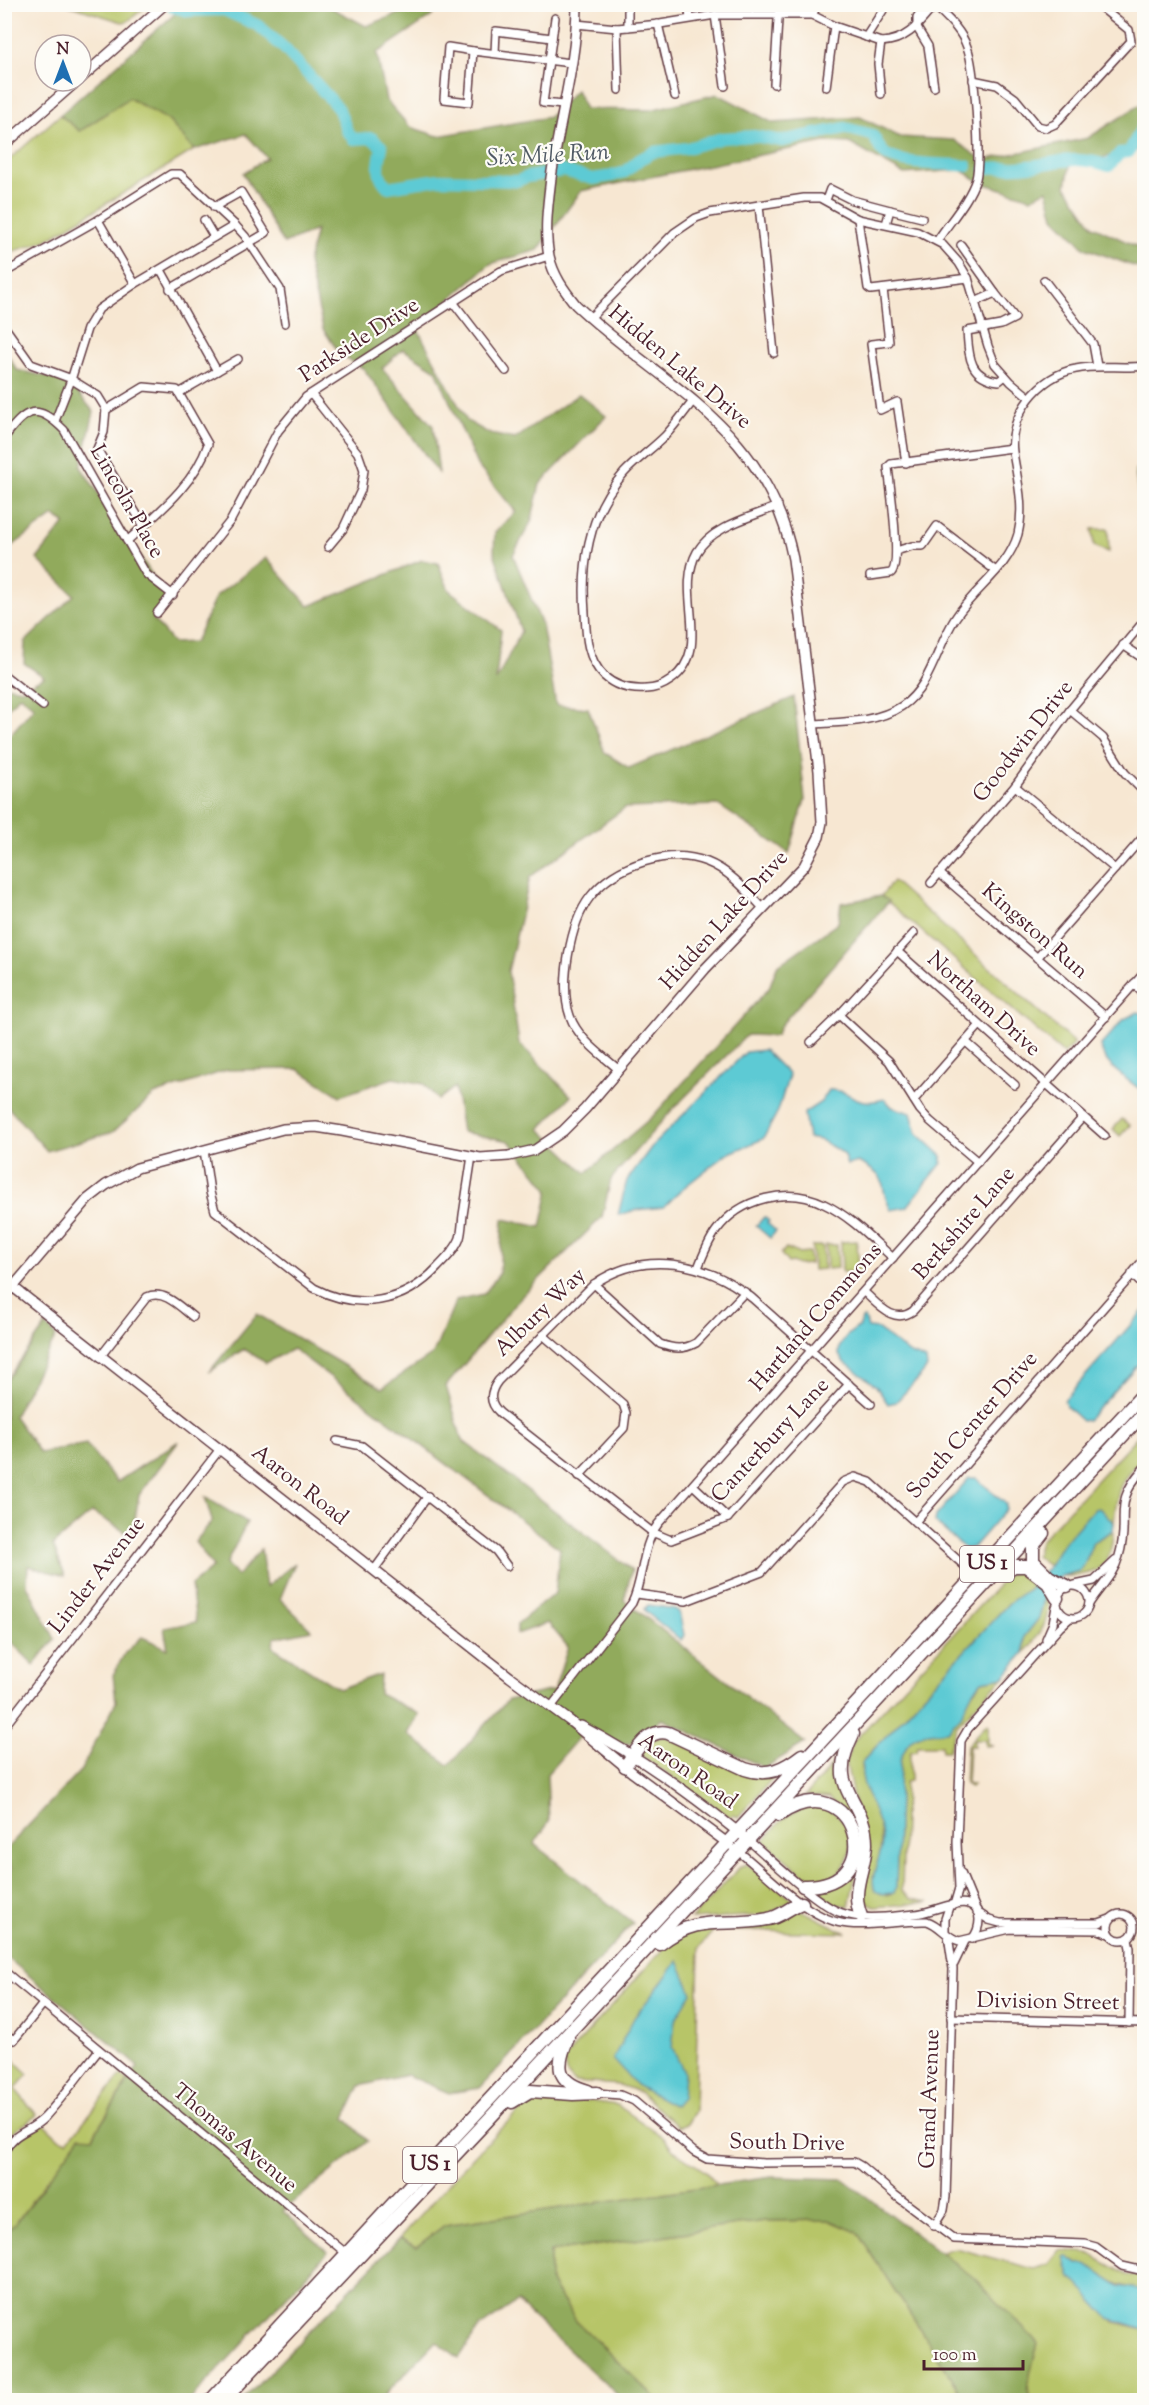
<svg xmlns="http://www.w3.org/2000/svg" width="1149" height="2405" viewBox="0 0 1149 2405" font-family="'Sorts Mill Goudy',serif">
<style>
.green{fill:#b7c568;stroke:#80724a;stroke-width:1.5}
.forest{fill:#91aa5c;stroke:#6e6444;stroke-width:1.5}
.water{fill:#5dcad4;stroke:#547480;stroke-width:1.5}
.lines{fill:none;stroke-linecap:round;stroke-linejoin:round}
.river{stroke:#5dcad4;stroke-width:12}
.street-casing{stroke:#643d44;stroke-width:10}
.secondary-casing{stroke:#643d44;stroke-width:12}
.highway-casing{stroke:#643d44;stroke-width:15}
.street{stroke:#fff;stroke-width:7}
.secondary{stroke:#fff;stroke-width:9}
.highway{stroke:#fff;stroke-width:12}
.labels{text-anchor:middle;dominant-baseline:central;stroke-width:4.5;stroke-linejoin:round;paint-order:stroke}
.shield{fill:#fdfcf7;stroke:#806168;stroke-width:1.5}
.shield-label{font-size:21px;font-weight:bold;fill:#4a1f2b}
.street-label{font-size:22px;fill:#4a1f2b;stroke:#fdfcf7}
.water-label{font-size:24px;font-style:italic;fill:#515b66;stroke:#fdfcf7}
</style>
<rect width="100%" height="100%" fill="#fdfcf7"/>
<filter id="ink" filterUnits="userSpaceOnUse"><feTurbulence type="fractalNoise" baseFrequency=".0167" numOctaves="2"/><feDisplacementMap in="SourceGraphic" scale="12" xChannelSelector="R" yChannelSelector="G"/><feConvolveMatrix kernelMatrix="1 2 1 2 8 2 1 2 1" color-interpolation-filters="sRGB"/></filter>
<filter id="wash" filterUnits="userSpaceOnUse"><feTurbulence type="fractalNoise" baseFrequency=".008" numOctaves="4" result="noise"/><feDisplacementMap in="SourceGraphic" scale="24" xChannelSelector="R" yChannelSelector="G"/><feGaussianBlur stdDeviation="1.35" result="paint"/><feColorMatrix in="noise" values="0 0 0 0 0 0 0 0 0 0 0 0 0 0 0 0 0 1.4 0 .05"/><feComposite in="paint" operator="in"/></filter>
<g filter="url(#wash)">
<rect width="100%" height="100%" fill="#f7e7d2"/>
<!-- green -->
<g class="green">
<polygon points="68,5 148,5 128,21 122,22"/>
<polygon points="129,98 168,120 194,150 45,241 5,254 4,164 60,115 80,131"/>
<polygon points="1092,529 1108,529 1109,552 1094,546"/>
<polygon points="893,881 1074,1043 1064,1054 881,896"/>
<polygon points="1122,1119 1130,1125 1120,1136 1113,1129"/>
<polygon points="857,1241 859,1271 842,1272 841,1242"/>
<polygon points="826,1245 837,1245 838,1268 827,1269"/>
<polygon points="812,1246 823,1246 824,1269 813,1270"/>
<polygon points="786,1248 797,1253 809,1252 810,1264 798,1265 792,1262 788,1263 781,1254"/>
<path d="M 1144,1429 L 1144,1455 C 1120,1482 1117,1486 1114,1523 L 1099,1508 L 1054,1557 L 1049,1566 L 1036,1556 L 1040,1541 Z"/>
<path d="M 1113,1530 C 1112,1569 1097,1576 1061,1576 L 1079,1571 L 1084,1565 L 1093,1542 Z"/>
<path d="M 1018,1570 L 1029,1570 L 1038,1579 L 1029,1589 L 1009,1603 L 863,1761 L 861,1768 C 874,1807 891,1836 873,1877 L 887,1895 L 893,1893 L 896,1888 L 900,1761 C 906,1740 916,1732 939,1732 L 982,1681 L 1004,1677 L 957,1725 L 948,1751 L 942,1751 L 941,1746 L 917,1746 L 916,1751 L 910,1752 L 910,1781 L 905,1782 L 902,1890 L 911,1899 L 929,1902 L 875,1907 L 866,1901 L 863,1903 L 860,1891 L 866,1863 L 846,1761 L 854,1741 L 1009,1574 Z"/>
<path d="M 1046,1592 C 1053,1618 1041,1634 1024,1653 L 1024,1637 L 1039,1618 Z"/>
<polygon points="986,1724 988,1724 988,1744 993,1745 985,1746 985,1740 974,1740 974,1746 969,1746 967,1783 973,1785 970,1787 965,1784 967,1745"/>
<polygon points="665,1736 749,1775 774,1777 738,1817 733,1815 730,1817 640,1755 653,1739"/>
<polygon points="838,1758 839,1779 857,1822 828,1798 805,1796"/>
<path d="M 814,1806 C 819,1807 828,1807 832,1811 C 853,1825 857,1855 838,1873 C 834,1876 826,1878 821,1881 L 803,1874 L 764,1841 C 781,1820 786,1812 814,1806 Z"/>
<polygon points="858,1863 849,1906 834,1904 816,1890 833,1887"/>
<polygon points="747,1864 793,1900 768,1915 691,1919 741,1866"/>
<path d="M 799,1909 L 846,1933 L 714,1930 L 699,1948 L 695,2111 L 687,2124 L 678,2127 L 640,2092 L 619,2085 L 574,2082 L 566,2073 L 564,2059 L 669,1942 C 681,1935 694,1929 708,1927 C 738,1922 775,1931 799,1909 Z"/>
<polygon points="5,2052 28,2074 15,2089 37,2115 12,2133 5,2144"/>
<polygon points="121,2075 128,2081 92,2138 48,2178 16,2223 5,2232 5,2166 13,2143 42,2122 59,2138 68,2141"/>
<path d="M 539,2094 L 617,2105 L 663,2137 L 672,2149 L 706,2172 L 717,2185 L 445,2225 L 416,2247 L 400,2238 C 445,2188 487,2137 539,2094 Z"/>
<polygon points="829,2220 857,2232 966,2400 657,2400 576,2321 550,2281 550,2252 765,2221"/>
<path d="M 955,2248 L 1034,2269 L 1049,2264 L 1060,2250 L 1088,2253 L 1127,2275 L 1144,2276 L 1144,2290 C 1121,2289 1084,2269 1066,2256 L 1115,2322 L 1144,2329 L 1144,2400 L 1029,2400 L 1028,2382 L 1038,2343 L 941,2252 Z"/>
</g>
<!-- forest -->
<g class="forest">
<polygon points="186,4 326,5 366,26 422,5 439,5 432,16 377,53 386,100 410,127 438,136 549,117 576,90 585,109 650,110 718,94 773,123 860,117 900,137 954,140 983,160 1088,138 1144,102 1144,149 1070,165 1066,186 1093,226 1144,250 1144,270 1085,248 1054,217 1047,190 1031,198 982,183 961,170 904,174 849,143 825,142 581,191 538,250 490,264 417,328 467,421 490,434 515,439 579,394 606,416 540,484 531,522 513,555 542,625 556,705 588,708 605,753 629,768 794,697 805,800 789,853 718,805 625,808 530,877 508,971 519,1043 571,1096 540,1129 586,1173 653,1116 769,988 777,966 838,923 841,903 881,896 889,901 781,1025 776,1036 747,1035 671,1111 611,1179 602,1217 520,1298 446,1386 462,1440 632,1570 624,1600 805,1743 765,1768 662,1719 630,1744 579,1737 547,1774 549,1822 534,1844 633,1923 480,2088 449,2093 407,2075 360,2086 345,2118 368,2141 283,2211 328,2252 190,2400 11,2400 5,2396 5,2232 16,2223 80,2136 93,2137 138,2066 5,1956 5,1874 12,1869 5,1857 5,1850 81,1770 116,1702 113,1675 125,1653 142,1637 168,1649 164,1628 196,1622 191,1585 213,1567 195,1542 212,1521 205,1497 247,1522 226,1564 237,1576 261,1549 266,1587 295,1563 280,1599 312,1630 274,1638 273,1647 339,1689 380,1674 379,1694 419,1714 408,1734 449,1765 508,1700 554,1690 568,1647 548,1623 517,1634 517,1624 555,1593 560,1549 293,1349 266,1363 244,1349 209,1372 257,1314 382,1388 433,1354 456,1300 484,1294 499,1274 503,1219 541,1227 549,1190 509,1141 462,1132 455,1087 438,1100 424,1084 393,1078 340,1096 298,1069 227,1070 154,1095 113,1132 47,1151 5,1104 5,732 9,736 34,707 20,695 6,710 5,686 22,689 44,677 24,663 25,642 74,595 37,559 65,523 54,516 9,548 5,545 4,349 17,370 68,381 94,412 81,467 170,602 153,619 173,643 195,642 216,596 266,558 309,606 422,560 438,563 449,590 501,630 496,681 521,631 494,553 495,532 516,512 477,465 436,370 403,349 382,368 433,426 439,474 364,369 340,354 323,329 308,262 316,230 284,244 243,173 267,158 246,134 194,150 168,120 129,98 80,131 60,115"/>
<polygon points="1144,468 1144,510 1141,510 1135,470"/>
<polygon points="46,1325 56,1336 14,1416 40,1453 86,1444 117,1482 179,1441 139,1495 132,1536 92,1512 53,1545 65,1576 28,1566 27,1585 55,1639 34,1665 5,1636 5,1382"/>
<polygon points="772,2177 843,2179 973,2277 1038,2343 1028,2382 1029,2400 966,2400 857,2232 829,2220 765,2221 550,2252 550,2281 576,2321 657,2400 623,2400 517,2302 480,2327 459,2358 436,2341 380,2400 243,2400 400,2238 416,2247 445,2225"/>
</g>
<!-- water -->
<g class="water">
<path d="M 1138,1012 L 1144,1014 L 1144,1092 C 1130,1081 1101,1065 1101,1045 L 1124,1019 Z"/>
<polygon points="764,1050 789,1075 778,1111 763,1139 725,1155 682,1189 664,1207 636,1210 618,1215 627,1180 653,1145 746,1052"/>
<path d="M 829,1090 C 852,1089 854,1108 885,1099 L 892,1107 L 911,1113 L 917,1133 L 942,1156 L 942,1163 L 907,1207 L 891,1210 C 876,1183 894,1180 858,1162 L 847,1165 L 843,1153 L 820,1140 L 808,1138 L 804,1113 L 821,1102 Z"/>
<polygon points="764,1217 769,1221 767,1223 776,1231 770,1238 756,1226"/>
<polygon points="1144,1310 1144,1358 1087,1420 1082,1421 1066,1406 1064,1400"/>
<path d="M 865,1318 L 868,1328 L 877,1329 L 909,1353 L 926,1360 L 927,1367 L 924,1372 L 896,1402 L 888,1404 L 876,1386 L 843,1361 L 839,1355 C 838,1341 849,1333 860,1326 L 862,1319 Z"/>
<polygon points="969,1478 976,1478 1006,1504 1006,1509 973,1547 965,1549 935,1522 936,1516"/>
<path d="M 1099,1508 L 1114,1523 L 1113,1530 L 1093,1542 L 1084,1565 L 1079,1571 L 1061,1576 L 1046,1592 L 1039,1618 L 1024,1637 L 1024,1653 L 1004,1677 L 982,1681 L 974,1689 L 960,1717 L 947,1731 C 920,1734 909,1732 900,1761 L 896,1888 L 894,1893 L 882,1894 L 875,1891 C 868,1874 884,1855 882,1837 C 879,1814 856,1782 863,1761 L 1009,1603 L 1029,1589 L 1049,1566 L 1061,1546 L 1094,1509 Z"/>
<polygon points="648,1605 675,1609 679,1612 684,1635 681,1640 646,1612 644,1609"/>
<polygon points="678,1961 692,1993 675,2020 672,2048 684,2072 682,2098 675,2106 636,2085 613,2059 634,2018"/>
<polygon points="1066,2256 1077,2264 1086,2264 1120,2286 1144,2290 1144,2329 1109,2318 1071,2277 1064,2257"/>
</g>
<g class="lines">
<!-- river -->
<g class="river">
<path d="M 173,7 L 188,11 L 224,10 L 259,26 L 284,48 L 331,100 L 339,110 L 347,131 L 353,139 L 372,138 L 382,147 C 379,164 375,174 388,187 L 439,179 L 517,181 L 527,177 L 563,171 L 593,179 L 612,176 L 625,172 L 640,159 L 654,152 L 687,148 L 722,138 L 754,136 L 782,141 L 845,128 L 872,135 C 877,140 878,147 882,151 C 895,167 947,163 967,166"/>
<path d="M 986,168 C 1001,167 1015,168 1029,166 C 1062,162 1075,155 1109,166 L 1120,153 L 1129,152 L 1144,124"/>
</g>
</g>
</g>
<g filter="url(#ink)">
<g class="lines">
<!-- street casing -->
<g class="street-casing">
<g id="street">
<polyline points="628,4 628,27"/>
<polyline points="688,4 690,18"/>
<path d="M 933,4 C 946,17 961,29 967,47 C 975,67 981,159 976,179 C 969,201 949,222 937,241"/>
<polyline points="715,15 725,86"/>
<polyline points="812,15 818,4"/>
<polyline points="555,18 543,103 563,105"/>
<path d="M 576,24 L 617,28 L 660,24 L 715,15 L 812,15 L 834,26 L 881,42 C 907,41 919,24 934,6"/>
<polyline points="658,24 675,96"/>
<polyline points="617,28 619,90"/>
<polyline points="917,28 928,46 934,87"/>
<polyline points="917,28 917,17 926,4"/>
<polyline points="866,37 887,4"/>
<polygon points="448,47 473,51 469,102 444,99"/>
<polyline points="473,51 571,63"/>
<polyline points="495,53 496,31 552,38"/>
<polyline points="973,80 997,85 1015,98 1038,126 1046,128 1055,124 1131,41 1129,30 1097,4"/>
<polyline points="774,84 779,4"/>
<polyline points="826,87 834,26"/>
<polyline points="881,94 878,64 881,42"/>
<polyline points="826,200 830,189 852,200 890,210 886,224"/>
<polyline points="759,205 774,353"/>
<polyline points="890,210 922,218"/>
<polyline points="858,219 868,288 871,290 968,278"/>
<polyline points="98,220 135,284"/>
<polyline points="204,220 214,237"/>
<polyline points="961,245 995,293 975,302"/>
<polyline points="161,270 217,371"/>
<polyline points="4,273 98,220 171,174 180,174 235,225"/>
<polyline points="1044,280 1093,344 1097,366"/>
<polyline points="170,289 266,233 241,192 214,207"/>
<polyline points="883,289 889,342 871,344 880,410 897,402 906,463"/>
<path d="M 995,293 L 1015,318 L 1001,325 L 967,331 C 969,355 968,377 999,381 L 1005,376"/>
<polyline points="453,302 506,371"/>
<polyline points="590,318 674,233 696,218 710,213 759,205 804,198 820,198 858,219 918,232 943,245 959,263 968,278 988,346 995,364 1011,382 1029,397"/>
<polyline points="4,326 31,364 69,378 98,396 106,409 104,432 97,449 144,526"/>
<polyline points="179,393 238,359"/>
<polyline points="311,394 358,453 364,470 361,490 343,529 328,547"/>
<path d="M 693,401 C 684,413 675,425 665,436 C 652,449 637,459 624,473 C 589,512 581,562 585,613 C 586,636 587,659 604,676 C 616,687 631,690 646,689 C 655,689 664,685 671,680 C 714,649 674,593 697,552 C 712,526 752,517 778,506"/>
<path d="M 106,410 L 144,387 L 177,390 L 208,444 C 195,484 158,513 127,541"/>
<polyline points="55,421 71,380 87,329 99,309 135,284 235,225 245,236 280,289 285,323"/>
<path d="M 4,438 C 26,409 36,402 64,430 L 146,574 L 173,595"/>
<polyline points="896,551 912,546 923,546 937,526 996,571"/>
<path d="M 870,576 L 891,573 C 902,564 890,486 888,467 L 891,464 L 1012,448"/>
<polyline points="157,613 231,520 278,431 306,397 501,271 549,256"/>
<polyline points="1123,645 1144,659"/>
<polyline points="4,675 43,706"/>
<polyline points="1070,710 1103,738 1125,773 1144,792"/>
<path d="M 813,724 C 842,722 876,723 902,706 C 931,687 937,645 956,617 C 975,588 1008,569 1018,534 C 1025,506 1017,479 1013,452 C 1008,415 1040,375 1076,369 C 1099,364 1122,369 1144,366"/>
<polyline points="1015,786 1115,869"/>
<polyline points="939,873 1106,1017"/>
<polyline points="931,883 1015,786 1070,710 1144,621"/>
<polyline points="897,951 1105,1136"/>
<polyline points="1037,958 1144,836"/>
<polyline points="839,1015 889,1061 920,1110 930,1121 978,1162"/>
<polyline points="811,1042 839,1015 914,933"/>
<polyline points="966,1042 1015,1085"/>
<path d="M 619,1070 C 601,1054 578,1039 570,1016 C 559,985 570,923 590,897 C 615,865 669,847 707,862 C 730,871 746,890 763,908"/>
<polyline points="914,1100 979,1026"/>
<path d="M 204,1150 L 210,1192 L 215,1211 L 314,1288 C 358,1311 404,1304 438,1267 C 446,1259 456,1249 460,1238 C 462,1231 462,1222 463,1215 C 466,1196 469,1176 472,1156"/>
<path d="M 698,1268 C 703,1255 708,1242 716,1231 C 740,1198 788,1186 824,1204 C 850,1216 872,1239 893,1258"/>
<polyline points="4,1281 13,1287 4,1298"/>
<path d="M 594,1284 L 660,1344 C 674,1349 683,1350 696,1343 L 745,1292"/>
<path d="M 864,1292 C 878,1304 893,1325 913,1311 L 1083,1117"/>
<polyline points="543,1335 623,1404 626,1413 624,1428 579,1476"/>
<path d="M 100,1357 L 147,1297 C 164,1289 180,1307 193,1317"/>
<path d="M 849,1384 L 728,1518 L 671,1540 L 652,1532 L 500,1413 C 489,1403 489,1393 498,1381 L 594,1284 C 644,1249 707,1262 752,1298 L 871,1404"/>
<polyline points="337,1441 362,1446 496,1551 507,1566"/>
<polyline points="693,1485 728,1518"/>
<polyline points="915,1522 1133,1274"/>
<polyline points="374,1570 428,1496"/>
<polyline points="1075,1585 1094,1581 1115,1561"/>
<circle cx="1073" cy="1602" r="16"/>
<polyline points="637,1594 686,1601 762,1572 843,1482 855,1477 870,1482 976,1576"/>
<path d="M 1089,1604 C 1099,1588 1114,1575 1119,1556 C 1131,1517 1110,1505 1144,1468"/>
<polyline points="1046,1639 1053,1623 1056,1607"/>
<path d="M 551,1707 L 632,1603 C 644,1578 641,1547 658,1524 L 1144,973"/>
<polyline points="4,1727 220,1449"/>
<path d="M 748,1840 C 771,1859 817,1905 842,1913 C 864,1921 892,1916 915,1914 C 929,1913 956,1900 968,1904 C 984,1909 980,1929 972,1939"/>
<path d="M 738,1851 C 769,1875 809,1921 848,1924 C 875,1927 901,1920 927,1921 C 940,1925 946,1937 959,1941 L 1010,1929 L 1099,1930 L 1109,1934"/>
<polyline points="961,1873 975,1907"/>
<polyline points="954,1905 959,1888 957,1842 961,1741 968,1729 1060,1627 1070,1618"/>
<polyline points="977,1912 989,1920 1000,1923 1099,1923 1110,1919"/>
<circle cx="1121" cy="1927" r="13"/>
<polyline points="945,1932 945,1919 949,1907"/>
<polyline points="1128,1939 1130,1948 1129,2023"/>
<polyline points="954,1964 965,1941"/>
<polyline points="4,1971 347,2254"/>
<polyline points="951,2018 1144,2023"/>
<polyline points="4,2033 14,2040 43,2004"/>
<polyline points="597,2093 620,2095 634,2101 694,2152 707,2159 764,2163 854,2162 861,2166 895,2195 954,2239 1085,2244 1096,2247 1122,2266 1144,2271"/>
<path d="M 4,2154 C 13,2130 30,2133 45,2117 C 64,2096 81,2072 99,2050"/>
<polyline points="934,2226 944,2210 946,2197 953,1969 948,1935"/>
</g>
</g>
<!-- secondary casing -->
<g class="secondary-casing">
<g id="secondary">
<path d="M 577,4 C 577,60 559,122 551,178 C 548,203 544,231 549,256 C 553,275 564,290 576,305 C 665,389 766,425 793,559 L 819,771 L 822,822 L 819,837 L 804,866 L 705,969 L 585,1109 L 563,1131 L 535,1150 L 509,1156 L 480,1158 L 342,1131 L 316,1127 L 283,1129 L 137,1168 L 106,1185 L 88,1199 L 13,1287 L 510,1677 L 570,1721 L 633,1773 L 730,1845"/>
<polyline points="81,78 165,4"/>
<polyline points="4,145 77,81"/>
<polyline points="1135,984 1144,993"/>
<polyline points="1144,1261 1133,1274 1144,1285"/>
<path d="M 581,1726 C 641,1757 696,1798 748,1840"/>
</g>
</g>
<!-- highway casing -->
<g class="highway-casing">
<g id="highway">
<polyline points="1043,1533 1033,1546 1033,1561 1049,1577 1067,1586"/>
<polyline points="1000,1574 1014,1566 1026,1566 1048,1583 1057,1598"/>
<path d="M 853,1734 C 824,1792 866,1796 866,1844 C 865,1870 850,1890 861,1916"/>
<path d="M 625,1766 C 636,1752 647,1728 668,1733 L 745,1769 C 768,1777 784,1769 802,1755"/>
<path d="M 779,1815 C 854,1762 893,1888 803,1886"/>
<path d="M 660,1944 C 700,1912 725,1928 768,1919 C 781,1917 789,1907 802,1903"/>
<path d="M 568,2038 C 556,2065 555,2082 588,2091"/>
<polyline points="512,2102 530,2091 573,2094 597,2093"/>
<polyline points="211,2400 1144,1393"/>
<polyline points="224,2400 487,2121 1144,1413"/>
</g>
</g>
<!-- street -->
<use href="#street" class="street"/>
<!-- secondary -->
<use href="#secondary" class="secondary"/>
<!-- highway -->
<use href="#highway" class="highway"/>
</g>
</g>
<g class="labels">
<!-- shield labels -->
<g class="shield">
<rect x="960" y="1546" width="54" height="36" rx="4.5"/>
<rect x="403" y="2147" width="54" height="36" rx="4.5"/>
</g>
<g class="shield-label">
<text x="987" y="1564">US 1</text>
<text x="430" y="2165">US 1</text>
</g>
<!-- street labels -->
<g class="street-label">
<text transform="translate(360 341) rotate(-33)">Parkside Drive</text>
<text transform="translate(679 368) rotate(40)">Hidden Lake Drive</text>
<text transform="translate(126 502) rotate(60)">Lincoln Place</text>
<text transform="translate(1024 742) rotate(-52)">Goodwin Drive</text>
<text transform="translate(725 921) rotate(-48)">Hidden Lake Drive</text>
<text transform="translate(1034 932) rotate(41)">Kingston Run</text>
<text transform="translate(983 1005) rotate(42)">Northam Drive</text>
<text transform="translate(965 1224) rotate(-49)">Berkshire Lane</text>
<text transform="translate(541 1313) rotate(-44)">Albury Way</text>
<text transform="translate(817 1318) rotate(-49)">Hartland Commons</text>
<text transform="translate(973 1426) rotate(-49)">South Center Drive</text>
<text transform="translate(771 1441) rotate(-47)">Canterbury Lane</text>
<text transform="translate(299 1486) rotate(38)">Aaron Road</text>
<text transform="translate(98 1576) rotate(-52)">Linder Avenue</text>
<text transform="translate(687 1772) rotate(35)">Aaron Road</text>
<text transform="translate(1048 2003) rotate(1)">Division Street</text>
<text transform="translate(931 2099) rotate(-88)">Grand Avenue</text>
<text transform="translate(234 2139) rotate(40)">Thomas Avenue</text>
<text transform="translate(787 2144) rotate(1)">South Drive</text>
</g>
<!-- water labels -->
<g class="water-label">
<text transform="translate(548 156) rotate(-3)">Six Mile Run</text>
</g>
</g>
<!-- margin -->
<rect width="1149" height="2405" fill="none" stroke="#fdfcf7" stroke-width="24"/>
<!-- north arrow -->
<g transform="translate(63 63)"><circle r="28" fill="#fdfcf7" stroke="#b5a4a5" stroke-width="1.5"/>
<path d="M0-4.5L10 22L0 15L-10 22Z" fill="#1f6fb2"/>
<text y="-9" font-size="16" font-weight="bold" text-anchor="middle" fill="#4a1f2b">N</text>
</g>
<!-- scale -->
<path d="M924 2360v9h99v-9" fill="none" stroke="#4a1f2b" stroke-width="3"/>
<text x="933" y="2360" font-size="18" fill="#4a1f2b" stroke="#fdfcf7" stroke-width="4.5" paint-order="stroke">100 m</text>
</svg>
